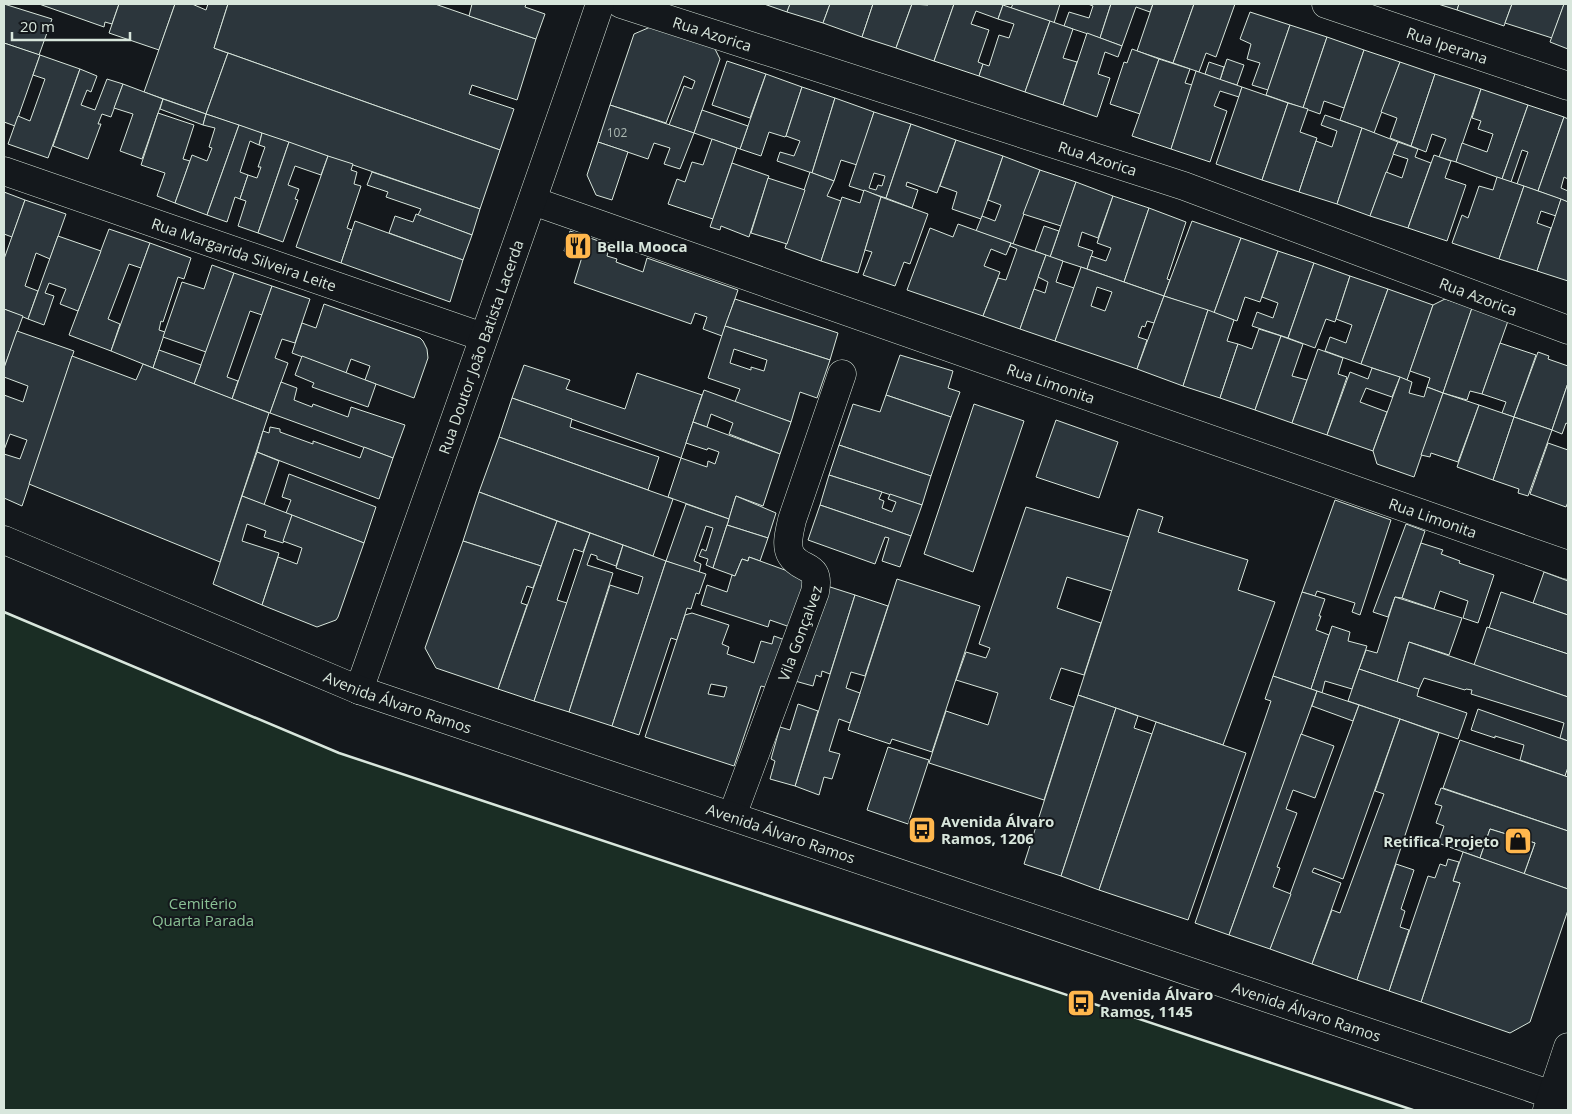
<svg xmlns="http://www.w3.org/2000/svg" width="1572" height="1114" viewBox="0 0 1572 1114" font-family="'Open Sans',sans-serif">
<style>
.green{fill:#1a2d24;stroke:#939e99}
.building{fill:#2c363c;stroke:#d8e6dc;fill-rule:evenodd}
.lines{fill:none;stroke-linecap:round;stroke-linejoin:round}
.street-casing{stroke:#d8e6dc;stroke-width:29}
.secondary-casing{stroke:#d8e6dc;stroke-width:29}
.street{stroke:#14181c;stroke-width:28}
.secondary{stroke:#14181c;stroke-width:28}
.wall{stroke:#d8e6dc;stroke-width:2.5}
.labels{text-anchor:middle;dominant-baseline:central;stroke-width:4;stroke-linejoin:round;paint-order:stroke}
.number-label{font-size:12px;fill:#adbab4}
.street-label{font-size:15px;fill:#d8e6dc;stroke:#14181c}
.poi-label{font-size:15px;font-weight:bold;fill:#d8e6dc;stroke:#14181c;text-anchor:start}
.park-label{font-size:15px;fill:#8ac095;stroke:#14181c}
</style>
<rect width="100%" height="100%" fill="#14181c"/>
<!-- green -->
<polygon class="green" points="4,612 339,753 1413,1110 4,1110"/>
<!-- building -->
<g class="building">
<polygon points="4,4 52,19 39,55 4,43"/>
<polygon points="39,4 119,4 112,24 105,22 104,27"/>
<polygon points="119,4 175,4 159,50 109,33"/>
<polygon points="175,4 192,4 206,10 208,4 228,4 214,48 228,53 206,114 144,92"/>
<polygon points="228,4 435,4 536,39 517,100 472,85 469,94 514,109 500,150 214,48"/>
<polygon points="472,4 526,4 525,7 545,14 536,39 469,16"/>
<polygon points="764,4 790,4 787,12"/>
<polygon points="790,4 830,4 823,23 787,12"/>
<polygon points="830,4 873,4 862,37 823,23"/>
<polygon points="873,4 912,4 896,48 862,37"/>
<polygon points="912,4 928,5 928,4 954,4 934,61 896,48"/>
<polygon points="954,4 999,4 1003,5 998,19 976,11 971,24 989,30 978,62 983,64 979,76 934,61"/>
<polygon points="1013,4 1060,4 1054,23 1011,8"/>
<polygon points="1088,4 1111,4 1100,38 1064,26 1069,12 1089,18 1093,6"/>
<polygon points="1111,4 1153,4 1150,12 1136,7 1122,46 1100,38"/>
<polygon points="1153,4 1194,4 1173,63 1137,51"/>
<polygon points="1194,4 1235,4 1216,57 1206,53 1199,72 1173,63"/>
<polygon points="1438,4 1459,4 1457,10"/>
<polygon points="1459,4 1512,4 1504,26 1457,10"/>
<polygon points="1512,4 1564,4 1552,38 1505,23"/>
<polygon points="1564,4 1568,4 1568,49 1550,42"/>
<polygon points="1003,5 1050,21 1025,92 979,76 983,64 989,66 999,35 1009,38 1014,24 998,19"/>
<polygon points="1250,12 1290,25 1268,90 1252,85 1260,63 1247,59 1251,44 1240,39"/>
<polygon points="1050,21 1073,29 1063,58 1077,62 1063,105 1025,92"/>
<polygon points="655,25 712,43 720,59 694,133 669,125 684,86 692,89 695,81 684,76 666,123 610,105 634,34"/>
<polygon points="1290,25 1327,37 1303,108 1266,95"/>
<polygon points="1087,33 1122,46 1118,57 1105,52 1098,74 1110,78 1097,117 1063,105"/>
<polygon points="1327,37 1364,50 1344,108 1324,101 1320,114 1303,108"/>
<polygon points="4,43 40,55 15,126 4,122"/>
<polygon points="1132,49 1159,59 1140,114 1110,104 1124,62 1127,63"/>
<polygon points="1364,50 1400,62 1374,133 1340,120"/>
<polygon points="228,53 500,150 480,209 206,114"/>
<polygon points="40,55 80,69 48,158 8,144 18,116 30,121 45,79 33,75"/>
<polygon points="1159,59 1190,69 1185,83 1192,85 1171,149 1132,136"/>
<polygon points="1227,59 1244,65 1237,85 1220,80"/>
<polygon points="727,61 766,74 750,118 712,105"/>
<polygon points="1209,62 1224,67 1220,80 1205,74"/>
<polygon points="1400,62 1435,74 1411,146 1390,138 1397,118 1381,112"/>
<polygon points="80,69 97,76 91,92 87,90 81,105 95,110 107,79 123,84 111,117 102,114 98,124 101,124 88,159 53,146"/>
<polygon points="1196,71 1242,87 1239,97 1220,91 1214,106 1227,111 1210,162 1171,149"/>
<polygon points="766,74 802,87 786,136 785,137 769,132 761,156 740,149"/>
<polygon points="1435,74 1481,89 1456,162 1439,157 1446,139 1432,134 1426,152 1411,146"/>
<polygon points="123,84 163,99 142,159 120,151 133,114 114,108"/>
<polygon points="802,87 835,98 812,173 777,161 780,152 794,156 800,141 786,136"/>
<polygon points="1242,87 1288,103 1262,180 1216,164"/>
<polygon points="1481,89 1528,105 1502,179 1456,162 1462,143 1487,152 1493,134 1478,129 1481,121 1472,118"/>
<polygon points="835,98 874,112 857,165 841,160 834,181 812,173"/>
<polygon points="163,99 206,114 203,125 160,109"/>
<polygon points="1288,103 1308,109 1300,132 1317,138 1299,192 1262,180"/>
<polygon points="610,105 694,133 680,169 664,164 670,148 654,143 648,159 598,142"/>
<polygon points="1528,105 1564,117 1538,191 1517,184 1528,152 1522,150 1511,182 1502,179"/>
<polygon points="702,110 748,126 740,149 694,133"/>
<path d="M 874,112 L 911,124 L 886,198 L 849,186 ZM 874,173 L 885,176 L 882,186 L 878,185 L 876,190 L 869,188 Z"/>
<polygon points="158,113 194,125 183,159 190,161 175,203 157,196 165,173 141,165"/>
<polygon points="206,114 239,125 207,215 175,203 192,155 207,161 212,148 209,147 215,128 203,125"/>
<polygon points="1325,115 1362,128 1337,204 1299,192 1316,141 1332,147 1337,131 1321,125"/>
<polygon points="1564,117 1568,119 1568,179 1564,177 1561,188 1568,191 1568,202 1538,191"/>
<polygon points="911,124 956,140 937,193 907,182 906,186 918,190 912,208 886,198"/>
<polygon points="239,125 262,133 259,145 250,141 240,172 248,175 240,199 235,197 227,222 207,215"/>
<polygon points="1362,128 1398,142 1370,216 1337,204"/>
<polygon points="262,133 289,142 258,233 238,226 246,201 240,199 248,175 257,178 261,167 258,167 265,147 259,145"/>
<polygon points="712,139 737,148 713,219 668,204 677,179 685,182 692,162 703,165"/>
<polygon points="956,140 1003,156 981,219 952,209 957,192 940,186"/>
<polygon points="289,142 328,156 321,175 295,166 288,185 299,189 295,199 298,200 283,242 258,233"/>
<polygon points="598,142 628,152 612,200 596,195 587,175"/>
<polygon points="1398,142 1418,149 1415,157 1431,163 1408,228 1370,216 1386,172 1402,178 1408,159 1393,154"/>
<polygon points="1434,155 1451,161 1445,178 1466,185 1447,241 1408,228"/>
<polygon points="328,156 353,164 351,170 357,172 354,184 361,186 347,228 352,230 341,263 296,247"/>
<polygon points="1003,156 1040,170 1013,244 976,231 982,216 995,221 1001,205 988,200"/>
<polygon points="732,163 769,176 749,237 721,226 720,230 710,227"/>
<polygon points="1040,170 1076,182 1061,226 1023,214"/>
<polygon points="372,172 480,209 472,235 418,215 421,209 386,197 388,192 367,185"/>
<polygon points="810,172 834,181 827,196 841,201 821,261 785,248"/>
<polygon points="1497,177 1524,186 1499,259 1452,243 1462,215 1468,218 1479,186 1493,190"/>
<polygon points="768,178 805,190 787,244 751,233"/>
<polygon points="1076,182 1113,196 1098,238 1082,232 1078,246 1093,251 1087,269 1050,257"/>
<polygon points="1524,186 1561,199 1556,216 1541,211 1537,223 1551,228 1537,271 1499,259"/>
<polygon points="864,190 881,197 858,273 821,261 842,197 860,203"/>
<polygon points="4,192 25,200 12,237 4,234"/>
<polygon points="1113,196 1149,208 1124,282 1087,269 1091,256 1106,261 1111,248 1097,243"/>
<polygon points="881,197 928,214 910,264 904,262 895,286 863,275 872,252 865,250"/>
<polygon points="1561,199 1568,202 1568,281 1537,271"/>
<polygon points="25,200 66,214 50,259 36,253 25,286 38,291 28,319 4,309 4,259"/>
<polygon points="1149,208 1186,222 1167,279 1170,280 1164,296 1124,282"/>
<polygon points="416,214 472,235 463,260 389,233 395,216 413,222"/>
<polygon points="355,221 463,260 450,302 341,263"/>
<polygon points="1192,221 1241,238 1214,313 1164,296"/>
<polygon points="958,224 1011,243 1006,255 991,249 984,266 1000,272 983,316 907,290 930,228 953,237"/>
<polygon points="1044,226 1059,231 1050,257 1035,251"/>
<polygon points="109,229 150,243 141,268 129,264 108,319 120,324 111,351 69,335"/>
<polygon points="570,231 610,245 607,256 617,259 616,262 643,272 647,258 738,290 722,336 703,329 707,317 695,313 691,324 574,283 582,257 564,251"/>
<polygon points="58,236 101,251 78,311 60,304 66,289 49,283 45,293 54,296 44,325 28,319"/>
<polygon points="1241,238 1278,251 1260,302 1245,297 1237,321 1214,313"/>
<polygon points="150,243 191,258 184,279 178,277 163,322 161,321 159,330 165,332 153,368 111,351"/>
<polygon points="1011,243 1046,255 1020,329 983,316 998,278 1006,280 1017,249 1010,246"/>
<polygon points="1278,251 1314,263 1288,338 1252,326 1257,312 1273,318 1278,303 1262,297"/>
<polygon points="1046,255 1063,261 1056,282 1074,288 1055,341 1020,329 1034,289 1045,293 1048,282 1038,277"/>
<polygon points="1314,263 1350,276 1336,319 1335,322 1326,319 1315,348 1288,338"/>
<polygon points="212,265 234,273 206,352 163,337 182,282 204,289"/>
<path d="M 1081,267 L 1164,296 L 1154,323 L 1147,321 L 1145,327 L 1142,326 L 1138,337 L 1147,340 L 1137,369 L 1055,341 ZM 1097,287 L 1112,292 L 1105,311 L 1091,306 Z"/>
<polygon points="234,273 272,286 262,315 250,311 227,377 238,381 232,399 194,384"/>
<polygon points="1350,276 1388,289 1361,364 1325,351 1330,337 1346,343 1352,325 1336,319"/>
<polygon points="272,286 310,299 295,343 282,339 275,358 288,363 270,413 232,399"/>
<polygon points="1388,289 1433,305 1407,380 1361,364"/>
<polygon points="1164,296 1208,310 1183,386 1137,369"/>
<polygon points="735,299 838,333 830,360 725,326"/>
<polygon points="1445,299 1472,308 1443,393 1427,387 1430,378 1410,371 1433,305"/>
<polygon points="324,304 420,338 423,341 427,349 428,358 414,398 365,380 370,366 351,359 346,373 292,353 302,323 316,328"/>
<polygon points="1472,308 1508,321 1482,394 1470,391 1467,400 1443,393"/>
<polygon points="4,309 23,316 4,368"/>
<polygon points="1208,310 1234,320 1227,341 1238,344 1220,398 1183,386"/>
<path d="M 725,326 L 830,360 L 817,398 L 800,392 L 791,422 L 735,402 L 740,389 L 708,378 ZM 734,349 L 767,360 L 764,371 L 751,367 L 751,370 L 730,363 Z"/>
<polygon points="1259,329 1281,336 1255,410 1220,398 1238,344 1252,349"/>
<polygon points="17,331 74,351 22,506 4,498 4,454 20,459 27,440 10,434 4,450 4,395 23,402 28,386 4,377 4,368"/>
<polygon points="1281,336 1303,344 1292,376 1307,380 1292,423 1255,410"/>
<polygon points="1500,343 1536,355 1514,417 1502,413 1506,402 1482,394"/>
<polygon points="1318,349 1343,358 1338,374 1347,377 1327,435 1292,423"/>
<polygon points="159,350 201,365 194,384 153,368"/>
<polygon points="1538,352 1549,356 1548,359 1568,366 1568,383 1552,430 1514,417"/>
<polygon points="900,355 953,371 948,388 960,392 951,417 886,395"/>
<polygon points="72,356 136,380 143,364 269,413 220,562 29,484"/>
<polygon points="302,356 376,384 368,407 312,387 314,383 295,375"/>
<polygon points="524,365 570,380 566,389 625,409 637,373 702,395 681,458 512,398"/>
<polygon points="1372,368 1400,377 1392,397 1366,388 1360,402 1387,412 1373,451 1327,435 1350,372 1368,379"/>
<polygon points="1400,377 1412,382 1409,393 1424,397 1427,387 1443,393 1414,477 1377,464 1373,451"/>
<polygon points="281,382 297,388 294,400 312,407 313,404 348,417 351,407 405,425 393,458 270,413"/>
<polygon points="1568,383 1568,424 1566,423 1562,434 1552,430"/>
<polygon points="704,390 791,422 780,454 729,434 733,423 711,414 707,427 693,422"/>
<polygon points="1443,393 1479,405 1458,462 1431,453 1430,457 1421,455"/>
<polygon points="886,395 951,417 931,476 839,445 853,404 880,412"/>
<polygon points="512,398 572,419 570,427 659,457 648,490 499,437"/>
<polygon points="974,404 1024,421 973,572 924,554"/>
<polygon points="1479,405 1514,417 1493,480 1457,467"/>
<polygon points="1514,417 1552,430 1528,496 1518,493 1519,489 1493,480"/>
<polygon points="1056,420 1118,442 1099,498 1036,477"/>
<polygon points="693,422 780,454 763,506 736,496 729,519 668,497 681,458 707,467 708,461 715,464 719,452 708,448 707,450 686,443"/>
<polygon points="270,427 280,429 280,432 313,444 313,441 360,458 364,447 393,458 379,499 257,452 263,431 269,433"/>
<polygon points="499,437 673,499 653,556 479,492"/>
<polygon points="1548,443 1568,450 1568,502 1566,507 1530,494"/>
<polygon points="839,445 931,476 922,505 829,475"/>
<polygon points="257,452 279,461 264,505 242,496"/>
<polygon points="289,474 376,507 364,543 286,513 291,500 282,497"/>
<polygon points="829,475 882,492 879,499 884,501 882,508 892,512 896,502 888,499 890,494 922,505 911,536 820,505"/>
<polygon points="479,492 557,521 541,566 463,541"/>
<polygon points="242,496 292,515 283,543 264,537 266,531 247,524 242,541 279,553 262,605 213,584"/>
<polygon points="736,496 776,513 768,538 727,525"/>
<polygon points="1335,500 1391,520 1360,615 1352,612 1355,603 1317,591 1315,596 1302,592"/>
<polygon points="686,504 729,519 713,568 706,565 708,559 699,556 702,549 706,551 713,528 706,526 694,561 701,564 699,573 666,561"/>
<polygon points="820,505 911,536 900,567 882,561 889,538 885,537 875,564 808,540"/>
<polygon points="1026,507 1129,537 1112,591 1067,577 1057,608 1101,623 1084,675 1061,668 1050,699 1074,707 1044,800 929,763 946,711 988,725 998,693 956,680 966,652 986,658 990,648 979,644"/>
<polygon points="1138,509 1163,517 1158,532 1248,560 1238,590 1275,602 1223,745 1078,695"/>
<polygon points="292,515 364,543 338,617 336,620 317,627 262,605 278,557 297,564 302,548 283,541"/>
<polygon points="557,521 590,533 583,552 574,549 557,600 567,603 534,701 498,689"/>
<polygon points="1406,524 1425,531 1402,598 1395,597 1388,617 1373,612"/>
<polygon points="727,525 768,538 760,561 749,557 748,561 742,559 735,576 713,568"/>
<polygon points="590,533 623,545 616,566 597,559 597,556 591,554 587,565 613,573 569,712 534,701"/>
<polygon points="463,541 541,566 533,588 527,586 521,603 527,605 498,689 436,668 425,648"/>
<polygon points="1421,543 1443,550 1441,554 1460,561 1459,563 1494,575 1478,623 1463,618 1468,601 1440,591 1434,609 1402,598"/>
<polygon points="623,545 666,561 612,726 569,712 610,585 638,594 643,577 616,568"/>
<polygon points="749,557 807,578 790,627 770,620 768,627 701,605 707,585 727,592 732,575 735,576 742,559 748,561"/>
<polygon points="666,561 706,574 699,594 696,593 691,609 687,608 677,640 671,638 639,735 612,726"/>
<polygon points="1544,572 1568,581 1568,615 1533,603"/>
<polygon points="897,579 980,606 932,752 892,739 890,744 848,730"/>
<polygon points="824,585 855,595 830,674 822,671 821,677 816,675 813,686 795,681"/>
<polygon points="1302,592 1325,599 1319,616 1321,616 1316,630 1329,635 1311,689 1273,676"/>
<polygon points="1501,592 1568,615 1568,654 1489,628"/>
<polygon points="855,595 888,606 865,676 851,672 846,688 860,693 850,723 839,719 829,751 840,754 832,779 824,777 819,795 795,786"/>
<polygon points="1395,597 1462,618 1449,655 1409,642 1397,682 1359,669 1366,650 1377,653"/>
<path d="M 692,613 L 729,625 L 722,644 L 729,647 L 727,654 L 754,663 L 761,641 L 772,644 L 774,636 L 785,640 L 769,688 L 761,686 L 734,766 L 645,737 L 685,615 ZM 711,684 L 727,687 L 724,697 L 708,694 Z"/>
<polygon points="1332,626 1350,632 1348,641 1367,646 1352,689 1325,681 1322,693 1311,689"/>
<polygon points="1487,627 1568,654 1568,697 1474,665"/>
<polygon points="1409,642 1568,697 1568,741 1560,738 1564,723 1471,694 1472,690 1466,689 1465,690 1424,678 1419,689 1397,682"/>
<polygon points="1359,669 1419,689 1417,696 1467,713 1458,739 1348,701"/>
<polygon points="1273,676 1317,691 1229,935 1195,923 1271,701 1265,699"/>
<polygon points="1317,691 1359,705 1353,721 1312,706"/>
<polygon points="1078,695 1116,708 1061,876 1024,864"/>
<polygon points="798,704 818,711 795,786 770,779 775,761 771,759 780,727 790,730"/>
<polygon points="1359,705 1400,719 1343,879 1314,868 1312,872 1341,883 1312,964 1270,949"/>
<polygon points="1116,708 1138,716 1134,728 1152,734 1099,890 1061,876"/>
<polygon points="1478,709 1568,741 1568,767 1565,776 1520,760 1524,745 1495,736 1495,738 1471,730"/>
<polygon points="1400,719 1439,733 1357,980 1312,964 1332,910 1340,913 1384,794 1375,791"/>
<polygon points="1156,722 1246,753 1188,920 1099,890"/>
<polygon points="1301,734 1334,746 1315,798 1293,790 1286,809 1297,813 1277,867 1280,868 1273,887 1291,894 1270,949 1229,935"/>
<polygon points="1460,740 1568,777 1568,831 1443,788"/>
<polygon points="888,747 929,760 908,824 867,810"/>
<polygon points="1441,788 1568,831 1568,889 1524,874 1535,843 1490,829 1480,858 1438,843 1444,826 1436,823 1442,806 1435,804"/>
<polygon points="1490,829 1535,843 1524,874 1480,858"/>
<polygon points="1463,852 1568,889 1568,910 1530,1022 1510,1033 1421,1002 1460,883 1453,881"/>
<polygon points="1448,859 1459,862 1453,881 1460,883 1421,1002 1389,991 1428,876 1435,878 1440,864 1446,866"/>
<polygon points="1396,864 1414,870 1401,909 1405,911 1400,927 1409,930 1389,991 1357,980"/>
</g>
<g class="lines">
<!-- street casing -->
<g class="street-casing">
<g id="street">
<path id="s1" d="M 621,4 L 1184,186 L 1568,330"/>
<path id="s2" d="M 1326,4 L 1568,86"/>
<path id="s3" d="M 4,171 L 483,337"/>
<path id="s4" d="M 533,201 L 1568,565"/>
<path id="s5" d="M 359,690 C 440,461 522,233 600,4"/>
<path id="s6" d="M 732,816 L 815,592 C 821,562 801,572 791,555 C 785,545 790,530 792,520 L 842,374"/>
</g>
</g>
<!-- secondary casing -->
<g class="secondary-casing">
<g id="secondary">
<path id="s7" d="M 4,540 L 359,690 L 1503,1078 L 1552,1095 L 1568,1103"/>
<polyline points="1547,1110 1568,1047"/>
</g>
</g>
<!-- street -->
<use href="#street" class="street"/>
<!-- secondary -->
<use href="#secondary" class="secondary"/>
<!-- wall -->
<polyline class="wall" points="4,612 339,753 1413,1110"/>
</g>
<!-- icons -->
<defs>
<g id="restaurant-square" transform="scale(1.4375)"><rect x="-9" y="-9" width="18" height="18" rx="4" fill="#ffb74d" stroke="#14181c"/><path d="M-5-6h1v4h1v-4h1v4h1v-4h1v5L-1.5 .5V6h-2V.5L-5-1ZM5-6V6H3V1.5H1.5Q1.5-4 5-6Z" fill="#111"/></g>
<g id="bus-square" transform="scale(1.4375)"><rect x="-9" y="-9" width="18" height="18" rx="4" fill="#ffb74d" stroke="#14181c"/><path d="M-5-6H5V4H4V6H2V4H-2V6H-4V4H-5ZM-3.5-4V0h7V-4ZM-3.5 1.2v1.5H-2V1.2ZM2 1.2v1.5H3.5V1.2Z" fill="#111"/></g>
<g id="shop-square" transform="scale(1.4375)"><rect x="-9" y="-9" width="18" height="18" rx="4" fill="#ffb74d" stroke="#14181c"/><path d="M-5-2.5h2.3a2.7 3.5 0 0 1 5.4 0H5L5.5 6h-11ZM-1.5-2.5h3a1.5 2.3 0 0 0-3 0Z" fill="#111"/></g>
</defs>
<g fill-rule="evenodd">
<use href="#restaurant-square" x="578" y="246"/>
<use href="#bus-square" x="922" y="830"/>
<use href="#shop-square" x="1518" y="841"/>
<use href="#bus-square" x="1081" y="1003"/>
</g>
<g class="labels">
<!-- number labels -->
<g class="number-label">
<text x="617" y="132">102</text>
</g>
<!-- street labels -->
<g class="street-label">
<text stroke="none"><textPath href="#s1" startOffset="96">Rua Azorica</textPath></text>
<text stroke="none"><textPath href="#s2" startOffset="128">Rua Iperana</textPath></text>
<text stroke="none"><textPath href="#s1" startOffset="501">Rua Azorica</textPath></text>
<text stroke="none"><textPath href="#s3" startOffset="254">Rua Margarida Silveira Leite</textPath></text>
<text stroke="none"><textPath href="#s1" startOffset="906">Rua Azorica</textPath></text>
<text stroke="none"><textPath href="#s5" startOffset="364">Rua Doutor João Batista Lacerda</textPath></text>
<text stroke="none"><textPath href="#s4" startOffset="549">Rua Limonita</textPath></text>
<text stroke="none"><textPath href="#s4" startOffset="954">Rua Limonita</textPath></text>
<text stroke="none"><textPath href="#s6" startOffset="195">Vila Gonçalvez</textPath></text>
<text stroke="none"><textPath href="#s7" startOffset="426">Avenida Álvaro Ramos</textPath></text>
<text stroke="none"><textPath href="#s7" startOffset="831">Avenida Álvaro Ramos</textPath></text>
<text stroke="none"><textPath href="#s7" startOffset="1386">Avenida Álvaro Ramos</textPath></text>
</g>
<!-- poi labels -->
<g class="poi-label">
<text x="597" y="246">Bella Mooca</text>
<text x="941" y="821">Avenida Álvaro<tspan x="941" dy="17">Ramos, 1206</tspan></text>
<text x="1499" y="841" text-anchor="end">Retifica Projeto</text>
<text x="1100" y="994">Avenida Álvaro<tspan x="1100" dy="17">Ramos, 1145</tspan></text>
</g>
<!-- park labels -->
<g class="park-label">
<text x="203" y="903">Cemitério<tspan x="203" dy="17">Quarta Parada</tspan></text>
</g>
</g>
<!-- border -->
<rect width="1572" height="1114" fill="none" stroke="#d8e6dc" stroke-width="10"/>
<!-- scale -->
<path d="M12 32v8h118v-8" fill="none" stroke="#d8e6dc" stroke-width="2.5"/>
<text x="20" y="32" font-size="15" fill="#d8e6dc" stroke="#14181c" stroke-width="4" paint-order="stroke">20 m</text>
</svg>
